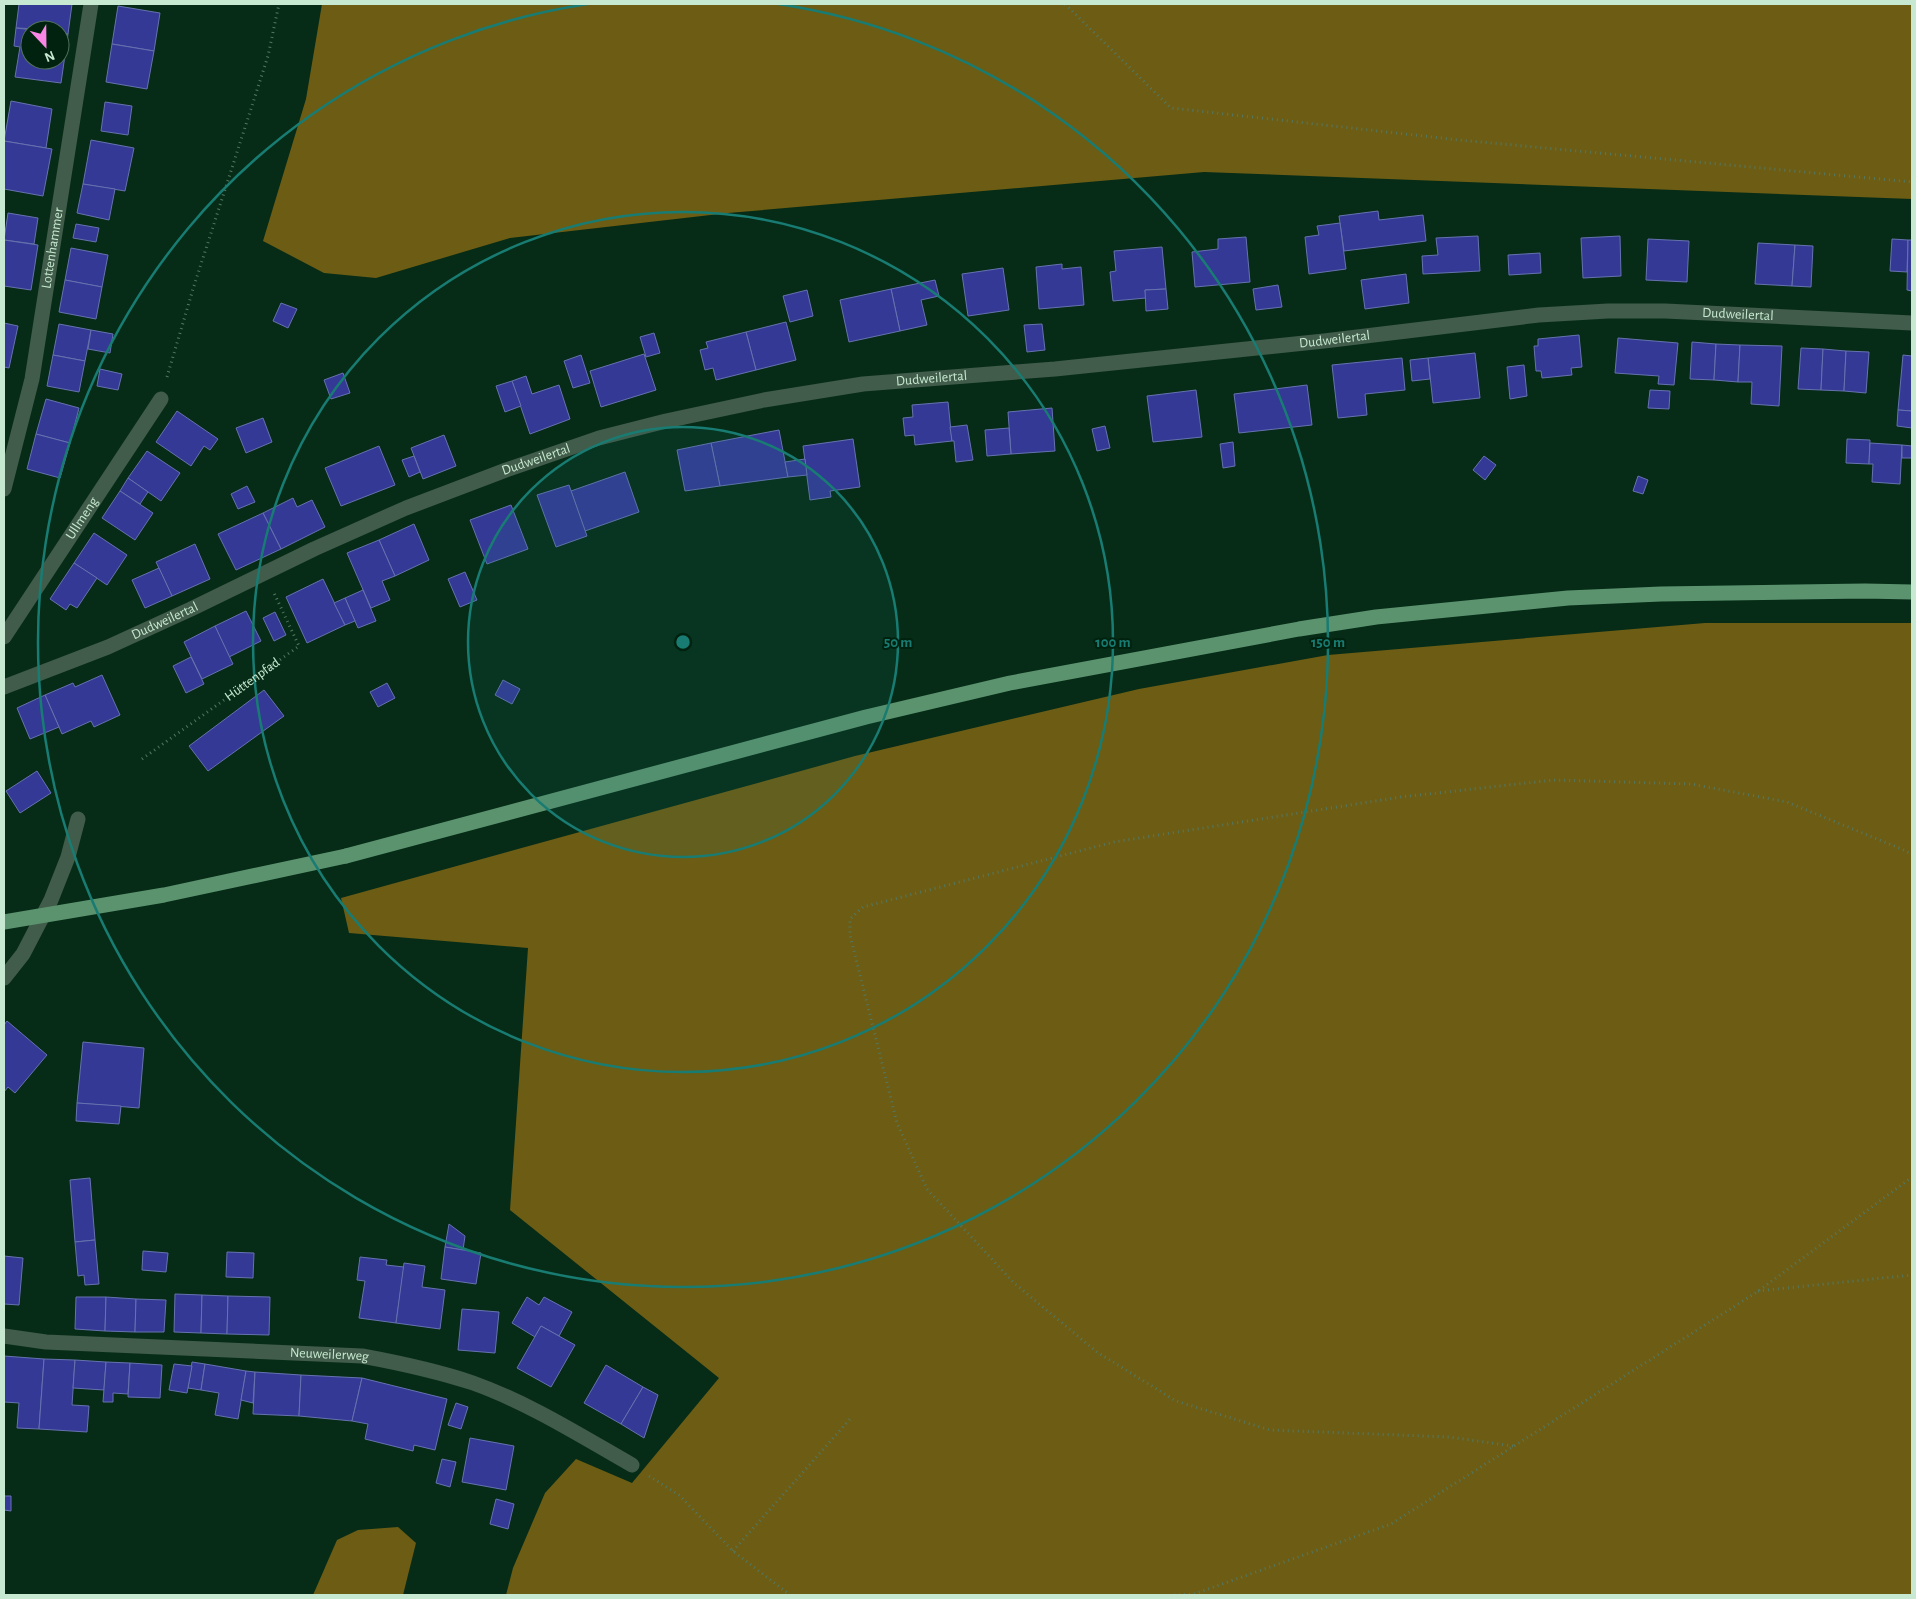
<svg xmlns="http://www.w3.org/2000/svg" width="1916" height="1599" viewBox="0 0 1916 1599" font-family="'Alegreya Sans',sans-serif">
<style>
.forest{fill:#6d5c14}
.building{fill:#343996;stroke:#6672af}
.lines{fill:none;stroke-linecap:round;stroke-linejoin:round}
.path{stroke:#537861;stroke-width:3;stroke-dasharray:1 4;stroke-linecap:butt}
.minor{stroke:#415c4a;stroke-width:15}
.major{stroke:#5b936f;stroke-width:15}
.major-bridge{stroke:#5b936f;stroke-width:15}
.ring{fill:none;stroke:#187c73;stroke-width:2.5}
.labels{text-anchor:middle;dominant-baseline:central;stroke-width:4;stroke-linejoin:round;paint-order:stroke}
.street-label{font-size:14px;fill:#c7e9d1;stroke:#00220e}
.centre{fill:#187c73;stroke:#00220e;stroke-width:2.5}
.ring-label{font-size:15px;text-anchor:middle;font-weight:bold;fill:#187c73;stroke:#00220e;stroke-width:4;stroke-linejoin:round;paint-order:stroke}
</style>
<rect width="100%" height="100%" fill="#062c17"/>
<!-- forest -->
<g class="forest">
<polygon points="322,4 1912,4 1912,199 1204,172 728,213 510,238 376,278 324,273 263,241 306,99"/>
<polygon points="1705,623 1912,623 1912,1595 506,1595 513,1568 545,1493 576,1459 632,1483 719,1378 510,1210 528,948 349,933 341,898 855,756 1139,689 1328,655"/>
<polygon points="398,1527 416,1543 403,1595 313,1595 337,1540 358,1530"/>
</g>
<!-- building -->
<g class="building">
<polygon points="19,4 72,4 68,34 60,33 60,30 16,28"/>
<polygon points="118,6 160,13 154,51 112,44"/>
<polygon points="16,28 33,30 30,30 30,60 60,60 60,33 68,34 61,83 15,77 20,47 14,46"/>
<polygon points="112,44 154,51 147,89 106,82"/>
<polygon points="11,101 52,109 46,148 4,141"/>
<polygon points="105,102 132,106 128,135 101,131"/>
<polygon points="91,140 134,148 125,191 83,184"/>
<polygon points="4,141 52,149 43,196 4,189"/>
<polygon points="83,184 115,189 109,220 77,213"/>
<polygon points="1378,211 1379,220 1423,215 1426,241 1344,251 1339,216"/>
<polygon points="8,213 38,218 34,244 4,240"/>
<polygon points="1340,223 1346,269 1309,274 1305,237 1319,235 1317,226"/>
<polygon points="76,224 99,228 96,242 73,238"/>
<polygon points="1478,236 1480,271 1423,274 1422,256 1438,255 1436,238"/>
<polygon points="1620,236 1621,276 1583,278 1581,238"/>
<polygon points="1246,237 1250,282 1195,287 1192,252 1218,249 1218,239"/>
<polygon points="1648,239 1689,241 1687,282 1646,280"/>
<polygon points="1892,239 1908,240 1907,272 1890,271"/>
<polygon points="4,240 38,245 31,290 4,286"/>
<polygon points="1908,240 1912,240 1912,291 1907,290"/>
<polygon points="1758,243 1795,245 1792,286 1755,284"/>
<polygon points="1795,245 1813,246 1811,287 1792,286"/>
<polygon points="1162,247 1166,289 1145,290 1146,298 1113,301 1110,272 1116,271 1114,251"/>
<polygon points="71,248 108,255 102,287 65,280"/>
<polygon points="1540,253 1541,273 1509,275 1508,255"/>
<polygon points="1062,264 1062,269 1081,267 1084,305 1039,309 1036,267"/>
<polygon points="1003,268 1009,310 968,316 962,274"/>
<polygon points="1406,274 1409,303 1365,309 1361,280"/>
<polygon points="65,280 102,287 96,319 59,312"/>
<polygon points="935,280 939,296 921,300 927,325 900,331 891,289"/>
<polygon points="1278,285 1282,307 1256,310 1253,289"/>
<polygon points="891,289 900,331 849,342 840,300"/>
<polygon points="1166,289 1168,309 1146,311 1145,290"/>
<polygon points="807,290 813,316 790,322 783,296"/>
<polygon points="281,303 297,309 288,328 273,321"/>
<polygon points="786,322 796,360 756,370 746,332"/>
<polygon points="4,323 18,326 9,368 4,367"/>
<polygon points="59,324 91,330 85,361 53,355"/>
<polygon points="1042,324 1045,350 1027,352 1024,325"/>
<polygon points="91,330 113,334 110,353 88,349"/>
<polygon points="746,332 756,370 716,380 713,368 705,370 700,350 708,348 706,342"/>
<polygon points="654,333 660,353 646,357 640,337"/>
<polygon points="1579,335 1582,367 1571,368 1572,375 1542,378 1541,371 1536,371 1534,346 1538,346 1538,339"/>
<polygon points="1618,338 1678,343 1674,385 1658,384 1659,376 1615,373"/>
<polygon points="1692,342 1716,344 1714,380 1690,379"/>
<polygon points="1716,344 1740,345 1738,382 1714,380"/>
<polygon points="1740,345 1782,346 1779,406 1751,404 1752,382 1738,382"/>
<polygon points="1801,348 1823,349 1821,390 1798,389"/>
<polygon points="1823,349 1846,351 1844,391 1821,390"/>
<polygon points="1846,351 1869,352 1866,393 1844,391"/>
<polygon points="1475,353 1480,398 1433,403 1428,358"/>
<polygon points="644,354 656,390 601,407 590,371"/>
<polygon points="53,355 85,361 79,392 47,386"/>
<polygon points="581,355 590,383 573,388 564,361"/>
<polygon points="1903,355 1912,356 1912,411 1898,410"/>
<polygon points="1402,358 1405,390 1365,394 1367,415 1338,418 1332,365"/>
<polygon points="1428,358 1430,379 1412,381 1410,360"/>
<polygon points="1524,365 1527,396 1510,399 1507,367"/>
<polygon points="100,369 122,374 118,390 97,386"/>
<polygon points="343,373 350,393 331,399 324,380"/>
<polygon points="526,376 532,394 559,385 570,419 530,434 512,381"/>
<polygon points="512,381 521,406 505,412 496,386"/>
<polygon points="1307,385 1312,425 1239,433 1234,394"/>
<polygon points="1196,390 1202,437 1153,442 1147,396"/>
<polygon points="1650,390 1670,391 1669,409 1648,408"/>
<polygon points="46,399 79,408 70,443 36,434"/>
<polygon points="948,402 952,441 915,445 914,435 905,436 903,418 913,417 912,405"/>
<polygon points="1052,408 1055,451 1011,454 1008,412"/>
<polygon points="1898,410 1912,411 1912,428 1897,426"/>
<polygon points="177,411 218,439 210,450 204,446 191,466 156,442"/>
<polygon points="263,418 272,442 246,453 236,428"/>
<polygon points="967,425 973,460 956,462 954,441 952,441 950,427"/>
<polygon points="1105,426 1110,448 1097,451 1092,429"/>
<polygon points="1009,428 1011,454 987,456 985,430"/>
<polygon points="779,430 788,477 720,486 711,443"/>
<polygon points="36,434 70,443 60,478 27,469"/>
<polygon points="444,435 456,466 423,479 411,448"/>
<polygon points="853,439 860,487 830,491 831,497 810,500 803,446"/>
<polygon points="1847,439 1870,440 1869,464 1846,463"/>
<polygon points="1233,442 1235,466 1223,468 1220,444"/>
<polygon points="711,443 720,486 685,491 677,450"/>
<polygon points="1870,443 1902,445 1900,484 1872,482 1873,464 1869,464"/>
<polygon points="1902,445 1912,446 1912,458 1902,458"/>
<polygon points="379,446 395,485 341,506 325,468"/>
<polygon points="147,451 180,473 161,501 128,478"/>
<polygon points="414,456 420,472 409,477 402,460"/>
<polygon points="1484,456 1496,465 1485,480 1473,470"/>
<polygon points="805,459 807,475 788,477 785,462"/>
<polygon points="625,472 639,512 585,531 571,491"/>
<polygon points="1638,476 1648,480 1643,494 1633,491"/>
<polygon points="128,478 148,492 140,504 120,491"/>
<polygon points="569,485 587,536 556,547 537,495"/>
<polygon points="247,486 255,502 238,509 231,494"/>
<polygon points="120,491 153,513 135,540 102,518"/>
<polygon points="293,498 297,507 312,500 325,527 281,549 263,513"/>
<polygon points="511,505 528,549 487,564 470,520"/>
<polygon points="263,513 281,549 236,570 218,534"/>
<polygon points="414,524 429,560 395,576 379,540"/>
<polygon points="94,533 127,555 107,585 74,563"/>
<polygon points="379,540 395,576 382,581 390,600 371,608 347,553"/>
<polygon points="195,544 210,579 172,596 156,562"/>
<polygon points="74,563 97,578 77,608 70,604 66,610 50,599"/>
<polygon points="159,568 172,596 145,608 132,580"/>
<polygon points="465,572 477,600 460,607 448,579"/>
<polygon points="323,579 345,625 307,643 286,597"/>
<polygon points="363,590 376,621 358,628 345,598"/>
<polygon points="345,598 355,621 345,625 334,603"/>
<polygon points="246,611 261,641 229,657 215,626"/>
<polygon points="275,612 286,635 274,641 263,618"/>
<polygon points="215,626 233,664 202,679 184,642"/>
<polygon points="191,657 204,684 186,693 173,666"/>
<polygon points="102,675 120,715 94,727 91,721 62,734 45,695 73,683 75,687"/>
<polygon points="503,680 520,689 512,704 495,695"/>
<polygon points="387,683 395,698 378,707 370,692"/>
<polygon points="264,690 284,716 208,771 189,746"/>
<polygon points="45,695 59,727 30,739 17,708"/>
<polygon points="37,771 51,793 20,813 6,791"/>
<polygon points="7,1021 47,1055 15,1093 8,1087 4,1092 4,1025"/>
<polygon points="83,1042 144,1048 139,1108 77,1103"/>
<polygon points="77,1103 121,1106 119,1124 76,1121"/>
<polygon points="90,1178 95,1240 75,1242 70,1180"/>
<polygon points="449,1224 465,1236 463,1250 445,1247"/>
<polygon points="95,1240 99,1284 85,1285 84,1275 78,1276 75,1242"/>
<polygon points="445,1247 481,1253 476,1284 441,1279"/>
<polygon points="143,1251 168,1253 166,1272 142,1270"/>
<polygon points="227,1252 254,1253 253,1278 226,1277"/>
<polygon points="4,1256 23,1258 19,1305 4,1304"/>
<polygon points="360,1257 387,1260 386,1265 404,1267 396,1323 359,1318 365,1281 357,1280"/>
<polygon points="404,1263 425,1266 422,1287 445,1290 440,1329 396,1323"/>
<polygon points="175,1294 202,1295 201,1333 174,1332"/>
<polygon points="202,1295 228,1296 227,1334 201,1333"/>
<polygon points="228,1296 270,1297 269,1335 227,1334"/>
<polygon points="76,1297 106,1297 105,1331 75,1329"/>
<polygon points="106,1297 136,1299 135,1332 105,1331"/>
<polygon points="527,1297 539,1305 544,1297 572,1312 559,1336 541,1326 535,1337 512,1323"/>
<polygon points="136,1299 166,1300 164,1332 135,1332"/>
<polygon points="462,1309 499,1312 495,1353 458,1350"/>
<polygon points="541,1326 575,1345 551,1387 517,1368"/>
<polygon points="4,1356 44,1359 39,1429 17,1428 19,1403 4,1402"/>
<polygon points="44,1359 75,1360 72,1405 89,1406 87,1432 39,1429"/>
<polygon points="75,1360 106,1362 104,1390 73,1388"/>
<polygon points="106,1362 130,1363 128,1394 113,1393 113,1402 103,1402"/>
<polygon points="192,1362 205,1364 201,1390 188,1388"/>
<polygon points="130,1363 162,1365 160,1398 128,1397"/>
<polygon points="174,1364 192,1366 187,1393 169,1390"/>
<polygon points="205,1364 246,1371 238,1419 215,1415 219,1393 201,1390"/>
<polygon points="606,1365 643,1387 621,1424 584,1403"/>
<polygon points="246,1371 255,1372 253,1403 241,1400"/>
<polygon points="255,1372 301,1375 299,1416 253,1414"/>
<polygon points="301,1375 362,1378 352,1421 299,1416"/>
<polygon points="362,1378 447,1399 435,1450 414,1445 413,1451 365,1439 368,1424 352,1421"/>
<polygon points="643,1387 658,1395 644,1438 621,1424"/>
<polygon points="456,1403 468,1407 461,1429 448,1425"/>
<polygon points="470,1438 514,1446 506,1490 462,1482"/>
<polygon points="442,1459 456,1462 450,1487 436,1483"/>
<polygon points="4,1496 11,1496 11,1511 4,1510"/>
<polygon points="496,1499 514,1504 508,1529 490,1524"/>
</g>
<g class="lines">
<!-- path -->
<g class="path">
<polyline points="1065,4 1171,108 1459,140 1912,182"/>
<polyline points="167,377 193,289 268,56 279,4"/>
<path id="s1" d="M 142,759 L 299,646 L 274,593"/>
<polyline points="1758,1291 1912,1275"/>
<polyline points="1513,1446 1449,1437 1270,1430 1176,1401 1097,1352 1014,1283 927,1189 897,1123 850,935 850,919 863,907 1114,842 1401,797 1554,780 1691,784 1787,802 1904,850 1912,855"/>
<polyline points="649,1476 679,1495 733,1551 790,1595"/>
<polyline points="733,1551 851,1418"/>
<polyline points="1174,1595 1194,1594 1391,1524 1757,1292 1912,1177"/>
</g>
<!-- minor -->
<g class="minor">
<path id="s2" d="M 4,489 L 32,379 L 91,4"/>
<path id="s3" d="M 4,637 L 161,399"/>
<path id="s4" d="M 4,687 L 108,647 L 191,609 L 314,549 L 406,508 L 506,470 L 599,438 L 666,421 L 764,400 L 863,384 L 1055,369 L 1324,341 L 1539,315 L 1608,311 L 1665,311 L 1912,323"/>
<polyline points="4,978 23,954 51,900 68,857 78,819"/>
<path id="s5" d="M 4,1336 L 46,1342 L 362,1356 C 400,1363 437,1371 473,1383 C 529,1403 581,1436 632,1465"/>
</g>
<!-- major -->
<polyline class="major" points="346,856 866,717 1010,683 1299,629 1376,617 1568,598 1661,594 1865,591 1912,592"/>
<!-- major-bridge -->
<polyline class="major-bridge" points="4,922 164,895 346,856"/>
</g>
<!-- distance rings -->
<circle cx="683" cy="642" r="215" fill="#187c73" fill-opacity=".12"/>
<g class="ring">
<circle cx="683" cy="642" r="215"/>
<circle cx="683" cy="642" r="430"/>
<path d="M778 4A645 645 0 1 1 588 4"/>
</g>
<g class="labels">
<!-- street labels -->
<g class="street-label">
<text stroke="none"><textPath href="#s2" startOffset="246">Lottenhammer</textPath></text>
<text stroke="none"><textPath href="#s4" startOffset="1794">Dudweilertal</textPath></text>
<text stroke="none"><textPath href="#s4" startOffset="1389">Dudweilertal</textPath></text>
<text stroke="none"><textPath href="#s4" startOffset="984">Dudweilertal</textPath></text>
<text stroke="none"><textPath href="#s4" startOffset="579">Dudweilertal</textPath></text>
<text stroke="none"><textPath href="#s3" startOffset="142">Ullmeng</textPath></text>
<text stroke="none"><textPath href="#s4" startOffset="174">Dudweilertal</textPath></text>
<text stroke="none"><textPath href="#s1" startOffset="136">Hüttenpfad</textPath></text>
<text stroke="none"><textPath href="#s5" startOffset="326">Neuweilerweg</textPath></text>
</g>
</g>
<circle cx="683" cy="642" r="8" class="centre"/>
<g class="ring-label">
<text x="898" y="647">50 m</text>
<text x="1113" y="647">100 m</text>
<text x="1328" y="647">150 m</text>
</g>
<!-- border -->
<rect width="1916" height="1599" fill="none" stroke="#c7e9d1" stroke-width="10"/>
<!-- north arrow -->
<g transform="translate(45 45) rotate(158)"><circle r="24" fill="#00220e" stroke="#50725c"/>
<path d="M0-4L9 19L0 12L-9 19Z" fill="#fb86e5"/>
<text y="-8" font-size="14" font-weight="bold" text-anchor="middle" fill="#c7e9d1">N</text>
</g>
</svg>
